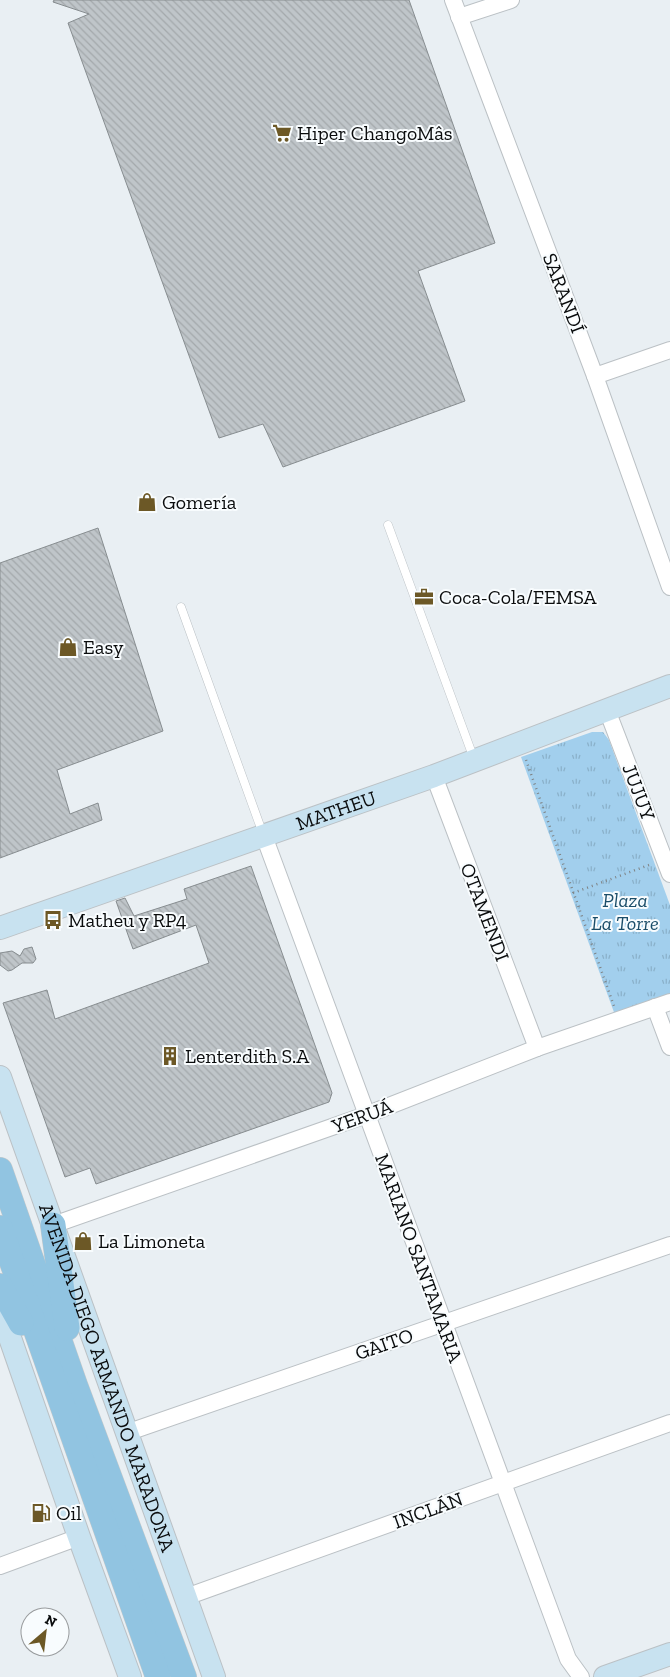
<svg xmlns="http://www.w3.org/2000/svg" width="670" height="1677" viewBox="0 0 670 1677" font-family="'Zilla Slab',serif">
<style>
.park{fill:url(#park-tufts)}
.building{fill:url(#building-back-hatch);stroke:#878d90}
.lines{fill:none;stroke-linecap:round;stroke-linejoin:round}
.lane-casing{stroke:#bbc1c5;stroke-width:9}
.street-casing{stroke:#bbc1c5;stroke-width:18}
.secondary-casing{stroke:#bbc1c5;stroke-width:24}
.primary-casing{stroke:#c9caca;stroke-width:26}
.path{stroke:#7f8385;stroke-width:2.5;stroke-dasharray:1 4;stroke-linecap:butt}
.lane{stroke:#fff;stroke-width:8}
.street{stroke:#fff;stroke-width:16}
.secondary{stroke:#c8e2f0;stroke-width:22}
.primary{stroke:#91c4e1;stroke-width:25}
.labels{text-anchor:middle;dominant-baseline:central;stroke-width:4;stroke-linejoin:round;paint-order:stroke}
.poi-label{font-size:20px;fill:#0a0c0d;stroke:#f8fcfe;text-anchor:start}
.street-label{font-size:20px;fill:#0a0c0d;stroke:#f8fcfe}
.park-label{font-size:20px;font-style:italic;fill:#1a4d69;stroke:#f8fcfe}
</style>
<defs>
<pattern id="park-tufts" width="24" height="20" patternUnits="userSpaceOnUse" patternTransform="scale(1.25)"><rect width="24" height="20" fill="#a2cfed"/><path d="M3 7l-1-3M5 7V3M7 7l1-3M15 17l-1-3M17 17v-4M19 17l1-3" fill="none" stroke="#8ab1ca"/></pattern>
<pattern id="building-back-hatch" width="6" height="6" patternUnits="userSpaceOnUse" patternTransform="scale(1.25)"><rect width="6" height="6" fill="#bfc5c9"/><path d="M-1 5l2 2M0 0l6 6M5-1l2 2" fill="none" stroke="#a3a8ab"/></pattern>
</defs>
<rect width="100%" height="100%" fill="#e9eff3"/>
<!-- park -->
<polygon class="park" points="592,732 603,732 609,740 670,905 670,996 615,1015 521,757"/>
<!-- building -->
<g class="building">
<polygon points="54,0 409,0 495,243 418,271 465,401 283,467 263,424 219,438 68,23 89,14 53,2"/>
<polygon points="98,528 163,731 57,770 70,814 98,803 102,820 0,858 0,563"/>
<polygon points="251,866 332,1093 329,1102 96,1184 90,1168 65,1177 3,1003 47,990 55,1019 209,963 196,925 133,949 116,901 125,898 134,916 187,899 184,889"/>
<polygon points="32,947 36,959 33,963 22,963 12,970 8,971 0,965 0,953 12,951 20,956 24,949"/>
</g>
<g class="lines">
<!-- lane casing -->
<g class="lane-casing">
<g id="lane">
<polyline points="388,525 474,759"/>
<polyline points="181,607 263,834"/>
</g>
</g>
<!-- street casing -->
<g class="street-casing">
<g id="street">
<polyline points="453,0 595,376 670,587"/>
<polyline points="459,17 511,0"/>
<polyline points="595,376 670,350"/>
<polyline points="607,710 670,874"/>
<polyline points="434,776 537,1048"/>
<polyline points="264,836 568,1659 581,1677"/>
<polyline points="655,1007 670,1047"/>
<polyline points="53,1225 366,1115 537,1048 670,1002"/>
<polyline points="126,1433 670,1245"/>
<polyline points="0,1566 79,1537"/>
<polyline points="186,1597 670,1423"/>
</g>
</g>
<!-- secondary casing -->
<g class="secondary-casing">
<g id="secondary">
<path id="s1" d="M 0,928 L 434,776 L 670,686"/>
<path id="s2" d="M 0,1077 L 214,1677"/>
<polyline points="0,1309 79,1537 130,1677"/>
<polyline points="605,1677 670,1654"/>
</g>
</g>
<!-- primary casing -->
<g class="primary-casing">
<g id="primary">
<polyline points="0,1170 75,1385 184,1677"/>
<polyline points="53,1225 67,1328"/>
<polyline points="0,1228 158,1677"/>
<polyline points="0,1286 21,1323"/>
</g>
</g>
<!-- path -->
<g class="path">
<polyline points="526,760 614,1006"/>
<polyline points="573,893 649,865"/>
</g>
<!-- lane -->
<use href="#lane" class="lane"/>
<!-- street -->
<use href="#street" class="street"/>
<!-- secondary -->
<use href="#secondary" class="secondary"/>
<!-- primary -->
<use href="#primary" class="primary"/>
</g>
<!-- icons -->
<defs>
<g id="supermarket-bare" transform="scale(1.5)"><path d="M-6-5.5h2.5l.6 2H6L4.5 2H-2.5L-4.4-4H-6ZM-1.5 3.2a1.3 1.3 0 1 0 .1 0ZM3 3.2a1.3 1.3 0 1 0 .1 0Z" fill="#6c5826" stroke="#f8fcfe" stroke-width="2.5" paint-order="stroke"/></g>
<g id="shop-bare" transform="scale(1.5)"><path d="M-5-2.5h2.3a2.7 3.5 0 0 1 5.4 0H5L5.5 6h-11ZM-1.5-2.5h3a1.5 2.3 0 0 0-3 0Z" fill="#6c5826" stroke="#f8fcfe" stroke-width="2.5" paint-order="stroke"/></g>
<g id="office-bare" transform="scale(1.5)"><path d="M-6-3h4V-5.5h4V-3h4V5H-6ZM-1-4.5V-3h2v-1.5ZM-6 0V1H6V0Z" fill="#6c5826" stroke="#f8fcfe" stroke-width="2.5" paint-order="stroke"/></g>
<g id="bus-bare" transform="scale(1.5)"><path d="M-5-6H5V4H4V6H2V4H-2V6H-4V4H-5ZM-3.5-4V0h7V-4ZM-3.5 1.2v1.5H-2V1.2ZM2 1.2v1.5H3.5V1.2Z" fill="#6c5826" stroke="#f8fcfe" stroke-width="2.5" paint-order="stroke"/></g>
<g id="building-bare" transform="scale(1.5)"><path d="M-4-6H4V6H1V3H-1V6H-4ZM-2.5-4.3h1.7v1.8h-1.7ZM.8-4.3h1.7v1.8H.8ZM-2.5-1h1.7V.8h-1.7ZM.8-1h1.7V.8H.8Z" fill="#6c5826" stroke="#f8fcfe" stroke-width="2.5" paint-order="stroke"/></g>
<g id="fuel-bare" transform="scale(1.5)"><path d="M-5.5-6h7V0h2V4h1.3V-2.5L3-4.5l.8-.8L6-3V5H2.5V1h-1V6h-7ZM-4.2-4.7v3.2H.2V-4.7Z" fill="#6c5826" stroke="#f8fcfe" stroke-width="2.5" paint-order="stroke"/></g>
</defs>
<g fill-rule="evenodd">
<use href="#supermarket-bare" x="282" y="133"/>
<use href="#shop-bare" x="147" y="502"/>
<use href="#office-bare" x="424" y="597"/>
<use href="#shop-bare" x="68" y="647"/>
<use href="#bus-bare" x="53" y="920"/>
<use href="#building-bare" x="170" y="1056"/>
<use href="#shop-bare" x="83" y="1241"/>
<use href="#fuel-bare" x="41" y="1513"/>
</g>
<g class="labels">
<!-- poi labels -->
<g class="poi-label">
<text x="297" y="133">Hiper ChangoMâs</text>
<text x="162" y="502">Gomería</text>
<text x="439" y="597">Coca-Cola/FEMSA</text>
<text x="83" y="647">Easy</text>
<text x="68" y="920">Matheu y RP4</text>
<text x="185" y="1056">Lenterdith S.A</text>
<text x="98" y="1241">La Limoneta</text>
<text x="56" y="1513">Oil</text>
</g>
<!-- street labels -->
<g class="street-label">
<text transform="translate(564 293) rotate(69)">SARANDÍ</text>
<text transform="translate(639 792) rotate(69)">JUJUY</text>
<text stroke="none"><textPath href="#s1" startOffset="356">MATHEU</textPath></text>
<text transform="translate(485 912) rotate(69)">OTAMENDI</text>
<text transform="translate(362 1116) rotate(-20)">YERUÁ</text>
<text transform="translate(419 1258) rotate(70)">MARIANO SANTAMARIA</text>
<text transform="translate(384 1344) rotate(-19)">GAITO</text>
<text stroke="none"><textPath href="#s2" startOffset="319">AVENIDA DIEGO ARMANDO MARADONA</textPath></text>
<text transform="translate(428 1510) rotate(-20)">INCLÁN</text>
</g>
<!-- park labels -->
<g class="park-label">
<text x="625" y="900">Plaza<tspan x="625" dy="23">La Torre</tspan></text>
</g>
</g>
<!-- north arrow -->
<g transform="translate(45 1632) rotate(28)"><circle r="24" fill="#f8fcfe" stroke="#999c9e"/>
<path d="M0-4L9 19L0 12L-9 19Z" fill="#6c5826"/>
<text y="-8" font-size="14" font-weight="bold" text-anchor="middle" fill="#0a0c0d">N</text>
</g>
</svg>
